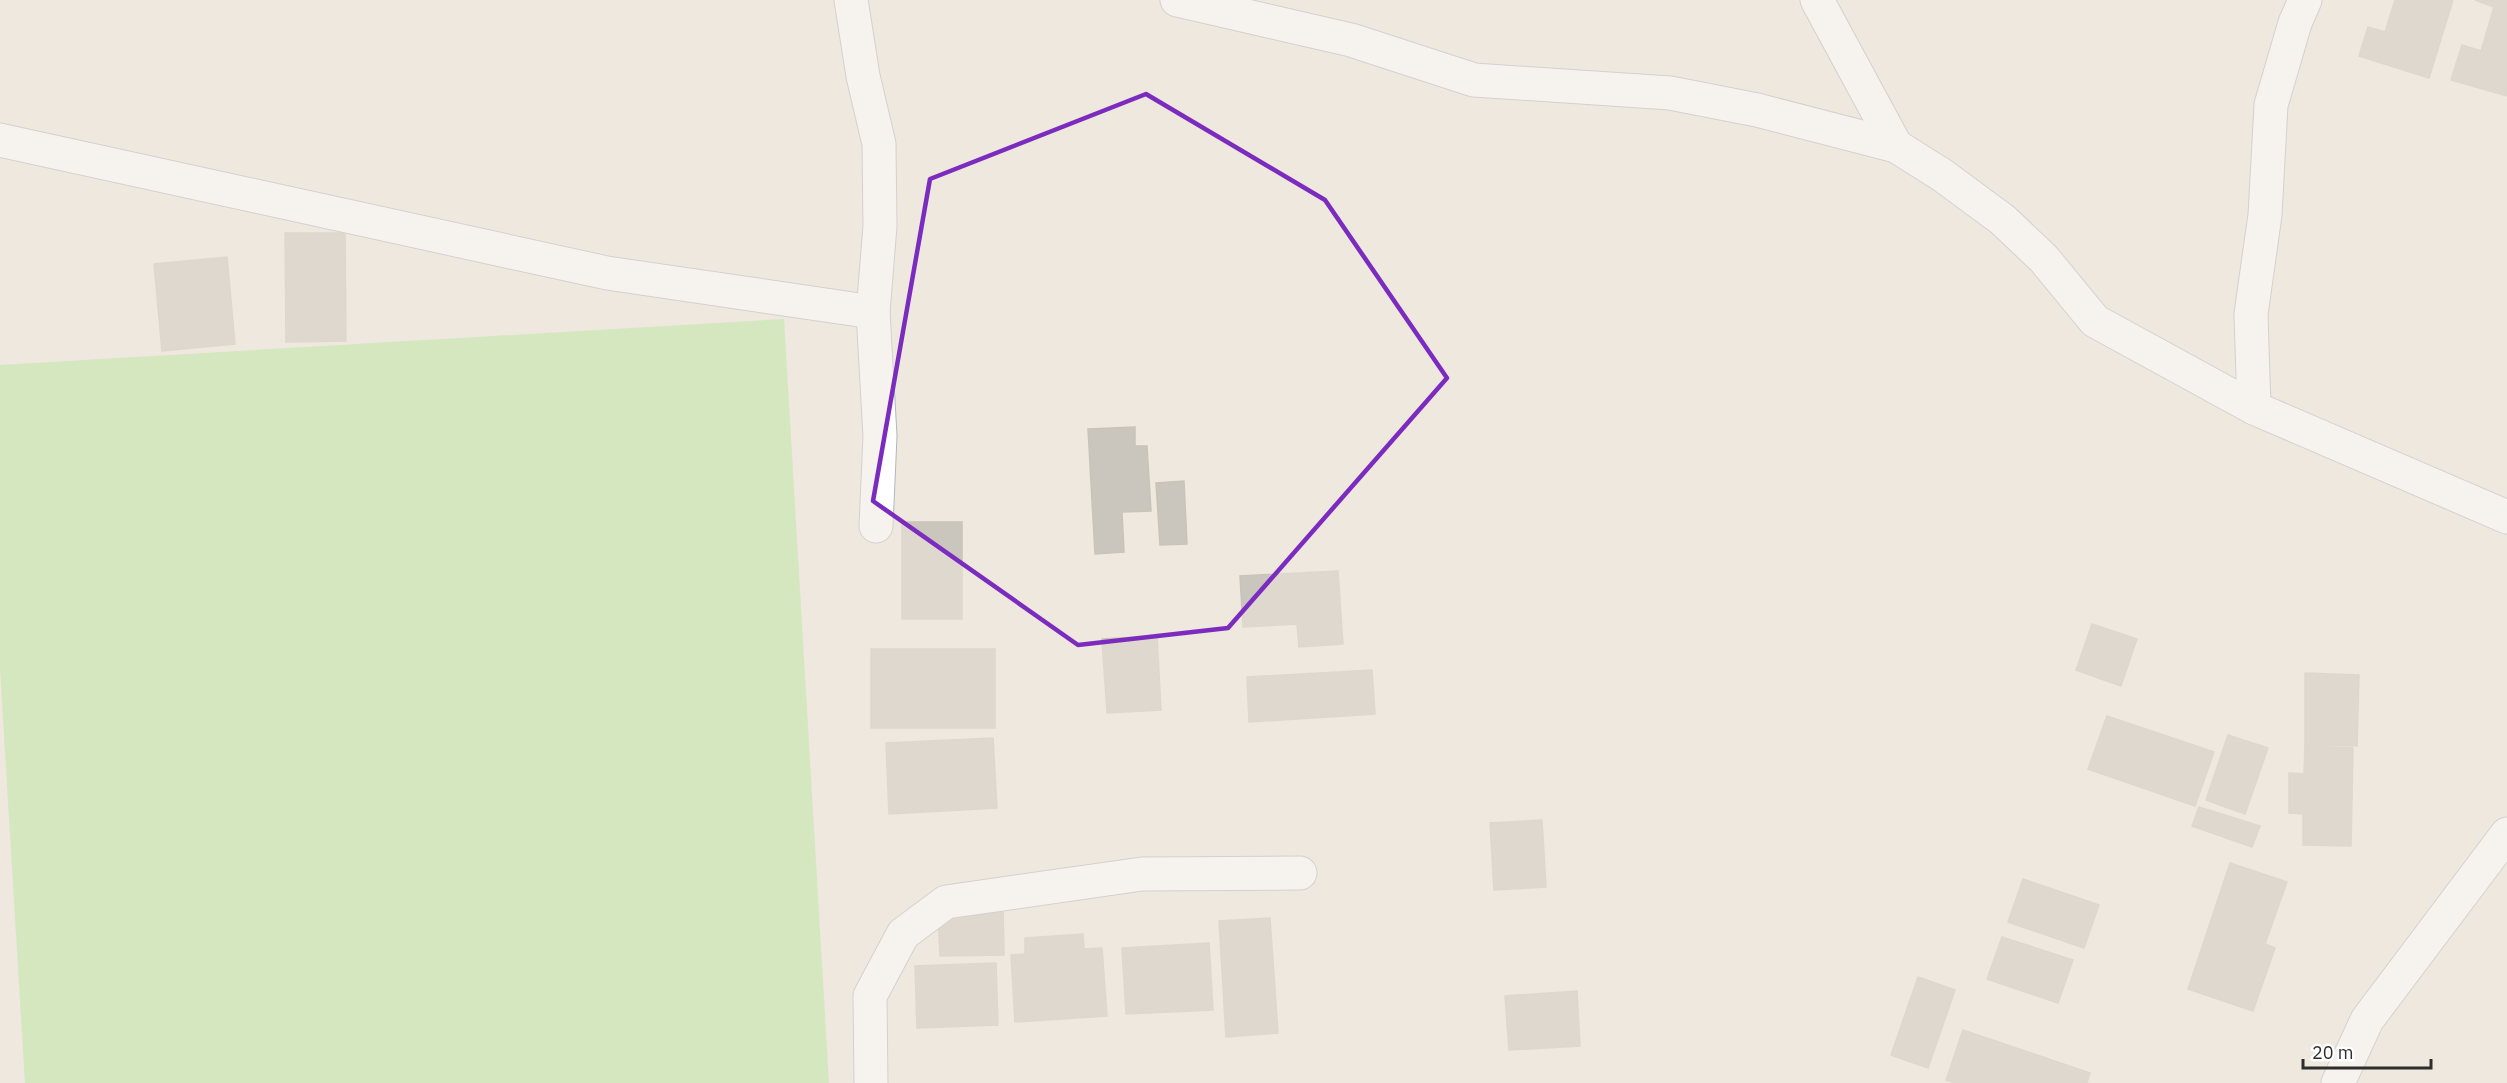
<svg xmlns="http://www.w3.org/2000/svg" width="2507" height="1083" viewBox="0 0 2507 1083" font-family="'IBM Plex Sans',sans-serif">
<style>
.green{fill:#b3e69a}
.building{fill:#cac6bd;stroke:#cac4b8;stroke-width:1.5}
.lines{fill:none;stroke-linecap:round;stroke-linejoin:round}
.street-casing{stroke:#b3b5c0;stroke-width:35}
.street{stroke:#fff;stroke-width:33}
.marked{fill:none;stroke:#7b2cbf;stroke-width:4.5;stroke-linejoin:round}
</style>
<rect width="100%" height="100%" fill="#eee8df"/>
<!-- green -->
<polygon class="green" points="784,319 829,1083 25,1083 0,669 0,365"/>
<!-- building -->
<g class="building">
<polygon points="2395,0 2453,0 2429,78 2359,56 2368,27 2385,32"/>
<polygon points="2475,0 2507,0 2507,96 2451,80 2462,45 2481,51 2494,7"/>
<polygon points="285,233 345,233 346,341 286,342"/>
<polygon points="227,257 235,344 162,351 154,264"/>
<polygon points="1135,427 1135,446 1147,446 1151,511 1122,512 1124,552 1095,554 1088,429"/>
<polygon points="1184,481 1187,544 1160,545 1156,483"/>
<rect x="902" y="522" width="60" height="97"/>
<polygon points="1338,571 1343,644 1299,647 1297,624 1243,627 1240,576"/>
<polygon points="2092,624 2137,639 2121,686 2076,670"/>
<polygon points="1157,636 1161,710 1107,713 1102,639"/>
<rect x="871" y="649" width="124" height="79"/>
<polygon points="1372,670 1375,714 1249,722 1247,677"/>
<polygon points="2305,673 2359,675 2357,746 2305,745"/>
<polygon points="2107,716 2214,752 2195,806 2088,769"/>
<polygon points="2228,735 2268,748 2245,814 2206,800"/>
<polygon points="993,738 997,808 889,814 886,743"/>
<polygon points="2305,746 2353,748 2351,846 2303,845 2303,814 2289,813 2289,773 2304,774"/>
<polygon points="2199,807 2260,826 2252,847 2192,826"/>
<polygon points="1542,820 1546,887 1494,890 1490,823"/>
<polygon points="2230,863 2287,882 2265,944 2275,948 2253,1011 2188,989"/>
<polygon points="2023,879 2099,905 2084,948 2008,922"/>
<polygon points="1003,908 1004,955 940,956 938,911"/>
<polygon points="1270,918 1278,1033 1226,1037 1219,921"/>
<polygon points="1083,934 1084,949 1102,948 1107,1016 1015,1022 1011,955 1025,954 1025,938"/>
<polygon points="2002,937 2073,960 2058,1003 1987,979"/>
<polygon points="1209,943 1213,1010 1126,1014 1122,948"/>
<polygon points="996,963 998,1025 917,1028 915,966"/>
<polygon points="1918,977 1955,990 1928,1068 1891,1055"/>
<polygon points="1577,991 1580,1046 1509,1050 1505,996"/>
<polygon points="1963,1030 2090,1073 2087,1083 1955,1083 1946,1080"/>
</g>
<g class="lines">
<!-- street casing -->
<g class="street-casing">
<g id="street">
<polyline points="851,0 863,76 879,144 880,226 873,312 880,436 876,526"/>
<polyline points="1177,0 1351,40 1474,80 1670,93 1757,110 1896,146 1942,175 2003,220 2044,259 2095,321 2254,408 2507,517"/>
<polyline points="1817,0 1896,146"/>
<polyline points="0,140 607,273 873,312"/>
<polyline points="2254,408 2251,314 2265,215 2271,105 2295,23 2305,0"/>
<polyline points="871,1083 870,996 903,934 946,902 1142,874 1300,873"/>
<polyline points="2338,1083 2367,1020 2507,834"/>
</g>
</g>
<!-- street -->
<use href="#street" class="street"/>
</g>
<!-- marked area -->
<path d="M0 0H2507V1083H0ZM 1146,94 L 1325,200 L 1447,378 L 1228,628 L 1078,645 L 873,501 L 930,179 Z" fill="#eee8df" fill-opacity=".55" fill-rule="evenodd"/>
<path class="marked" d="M 1146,94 L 1325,200 L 1447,378 L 1228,628 L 1078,645 L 873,501 L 930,179 Z"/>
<!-- scale -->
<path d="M2303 1059v9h128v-9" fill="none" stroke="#2d2d2d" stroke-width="3"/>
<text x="2312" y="1059" font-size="18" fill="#2d2d2d" stroke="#ffffff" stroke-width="4.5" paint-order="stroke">20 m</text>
</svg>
